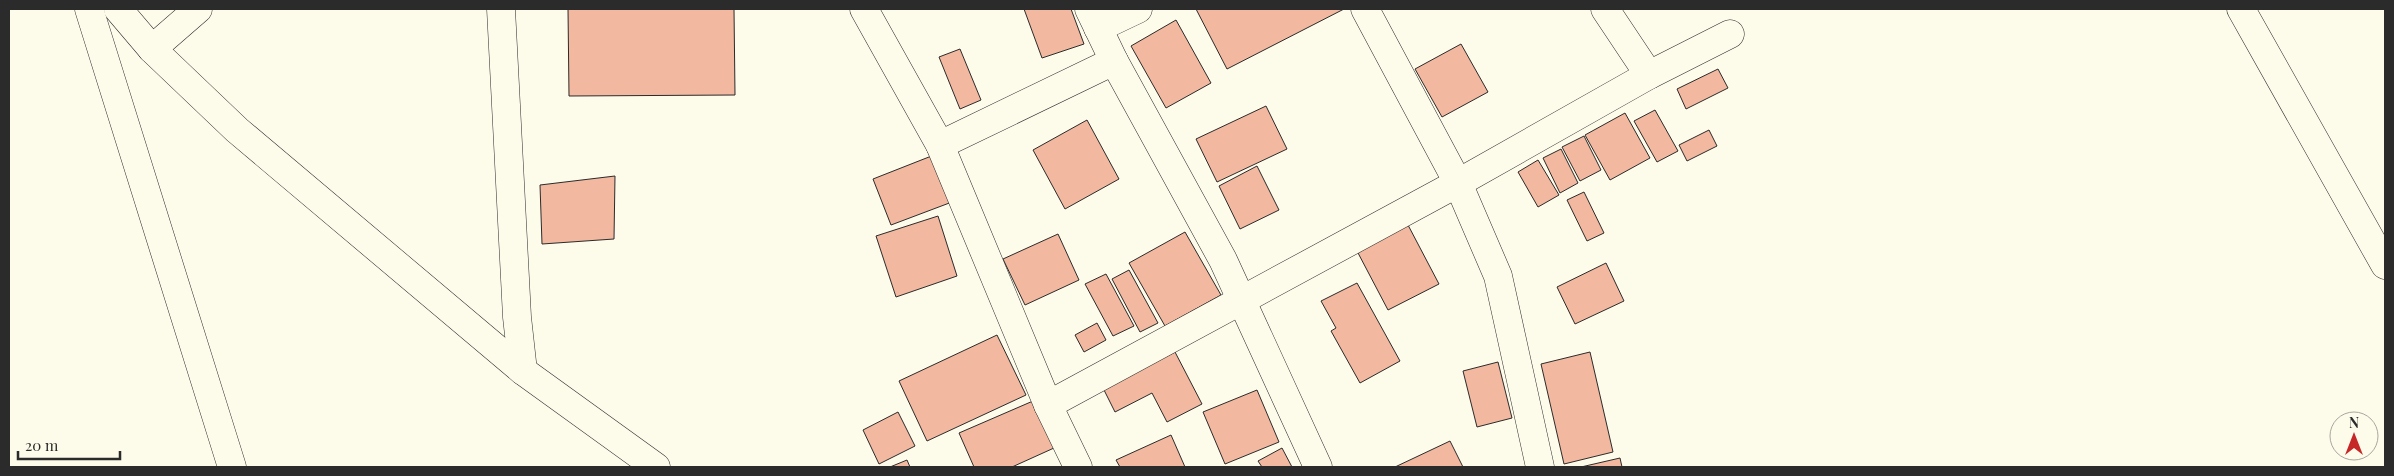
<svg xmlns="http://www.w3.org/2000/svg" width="2394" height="476" viewBox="0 0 2394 476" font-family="'Playfair Display',serif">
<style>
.building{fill:#f2b8a0;stroke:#2b2b2b}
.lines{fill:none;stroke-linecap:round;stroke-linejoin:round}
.minor-casing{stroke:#2b2b2b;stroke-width:29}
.tertiary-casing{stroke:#2b2b2b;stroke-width:29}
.minor{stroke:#fdfbea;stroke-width:28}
.tertiary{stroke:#fdfbea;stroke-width:28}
</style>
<rect width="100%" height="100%" fill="#fdfbea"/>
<!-- building -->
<g class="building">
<polygon points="568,9 734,9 735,95 569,96"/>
<polygon points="1024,9 1071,9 1084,44 1042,58"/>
<polygon points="1196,9 1344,9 1227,69"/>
<polygon points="1176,20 1211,83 1166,108 1131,46"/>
<polygon points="1461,44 1488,92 1442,117 1415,69"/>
<polygon points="960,49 981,100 960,109 939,57"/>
<polygon points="1718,69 1728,88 1686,109 1677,89"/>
<polygon points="1266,106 1287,149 1217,182 1196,139"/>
<polygon points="1655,110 1678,151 1657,162 1634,121"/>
<polygon points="1625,113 1650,158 1610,180 1585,135"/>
<polygon points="1087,120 1119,179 1065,209 1033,150"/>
<polygon points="1709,130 1717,146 1687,161 1679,145"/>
<polygon points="1584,136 1601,170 1580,181 1562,147"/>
<polygon points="1561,149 1578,183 1560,193 1543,158"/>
<polygon points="934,155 952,202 891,225 873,179"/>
<polygon points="1538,160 1559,195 1538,207 1518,172"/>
<polygon points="1257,166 1279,210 1240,229 1219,186"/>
<polygon points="615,176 614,239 542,244 540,185"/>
<polygon points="1584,192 1604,233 1587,241 1567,200"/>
<polygon points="938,216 957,276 896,297 876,236"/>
<polygon points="1408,225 1439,284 1388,310 1357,251"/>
<polygon points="1185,232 1221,295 1165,326 1129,263"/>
<polygon points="1058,234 1079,280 1025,305 1003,259"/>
<polygon points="1606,263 1624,301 1575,324 1557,287"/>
<polygon points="1129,270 1158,323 1140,332 1112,279"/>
<polygon points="1106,274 1134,326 1113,336 1085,284"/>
<polygon points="1357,283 1400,361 1360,383 1331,331 1336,328 1321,301"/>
<polygon points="1097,323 1106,340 1084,352 1075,335"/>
<polygon points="997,335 1026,395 927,441 899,381"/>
<polygon points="1175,352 1202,404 1167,422 1152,393 1115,412 1103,388"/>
<polygon points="1590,352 1613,452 1564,464 1541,364"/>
<polygon points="1498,362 1512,418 1477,427 1463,371"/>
<polygon points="1257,390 1279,442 1225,464 1203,412"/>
<polygon points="1033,401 1054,448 1012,467 974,467 959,433"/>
<polygon points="898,412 915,446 879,464 863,430"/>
<polygon points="1171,435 1185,467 1120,467 1116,460"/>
<polygon points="1450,441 1463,467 1395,467"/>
<polygon points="1282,448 1292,467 1262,467 1258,461"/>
<polygon points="1620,458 1622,467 1581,467"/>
<polygon points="907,460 910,467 890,467"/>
</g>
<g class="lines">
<!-- minor casing -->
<g class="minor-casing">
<g id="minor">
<polyline points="501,9 517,317 523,371"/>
<polyline points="864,9 940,145 1048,405 1078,467"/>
<polyline points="1089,9 1114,61 1223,260 1318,467"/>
<polyline points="1365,9 1458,183 1498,276 1540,467"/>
<polyline points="1605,9 1649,75"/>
<polyline points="2241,9 2385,265"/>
<polyline points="1098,28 1138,9"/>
<polyline points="152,49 198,9"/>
<polyline points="940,145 1114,61"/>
<polyline points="1048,405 1458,183 1649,75 1730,34"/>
</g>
</g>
<!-- tertiary casing -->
<g class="tertiary-casing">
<g id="tertiary">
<polyline points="89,9 232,467"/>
<polyline points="118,9 152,49 237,130 523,371 656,467"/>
</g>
</g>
<!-- minor -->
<use href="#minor" class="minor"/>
<!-- tertiary -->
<use href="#tertiary" class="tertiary"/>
</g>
<!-- border -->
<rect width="2394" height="476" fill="none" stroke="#2b2b2b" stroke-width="20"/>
<!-- north arrow -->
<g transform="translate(2354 436)"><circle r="24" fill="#fdfbea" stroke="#a9a89e"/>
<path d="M0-4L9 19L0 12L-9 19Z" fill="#c62828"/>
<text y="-8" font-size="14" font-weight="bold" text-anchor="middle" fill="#2b2b2b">N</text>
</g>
<!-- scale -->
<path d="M18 451v8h102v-8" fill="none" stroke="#2b2b2b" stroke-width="2.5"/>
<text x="25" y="451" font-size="15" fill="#2b2b2b" stroke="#fdfbea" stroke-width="4" paint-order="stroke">20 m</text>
</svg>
